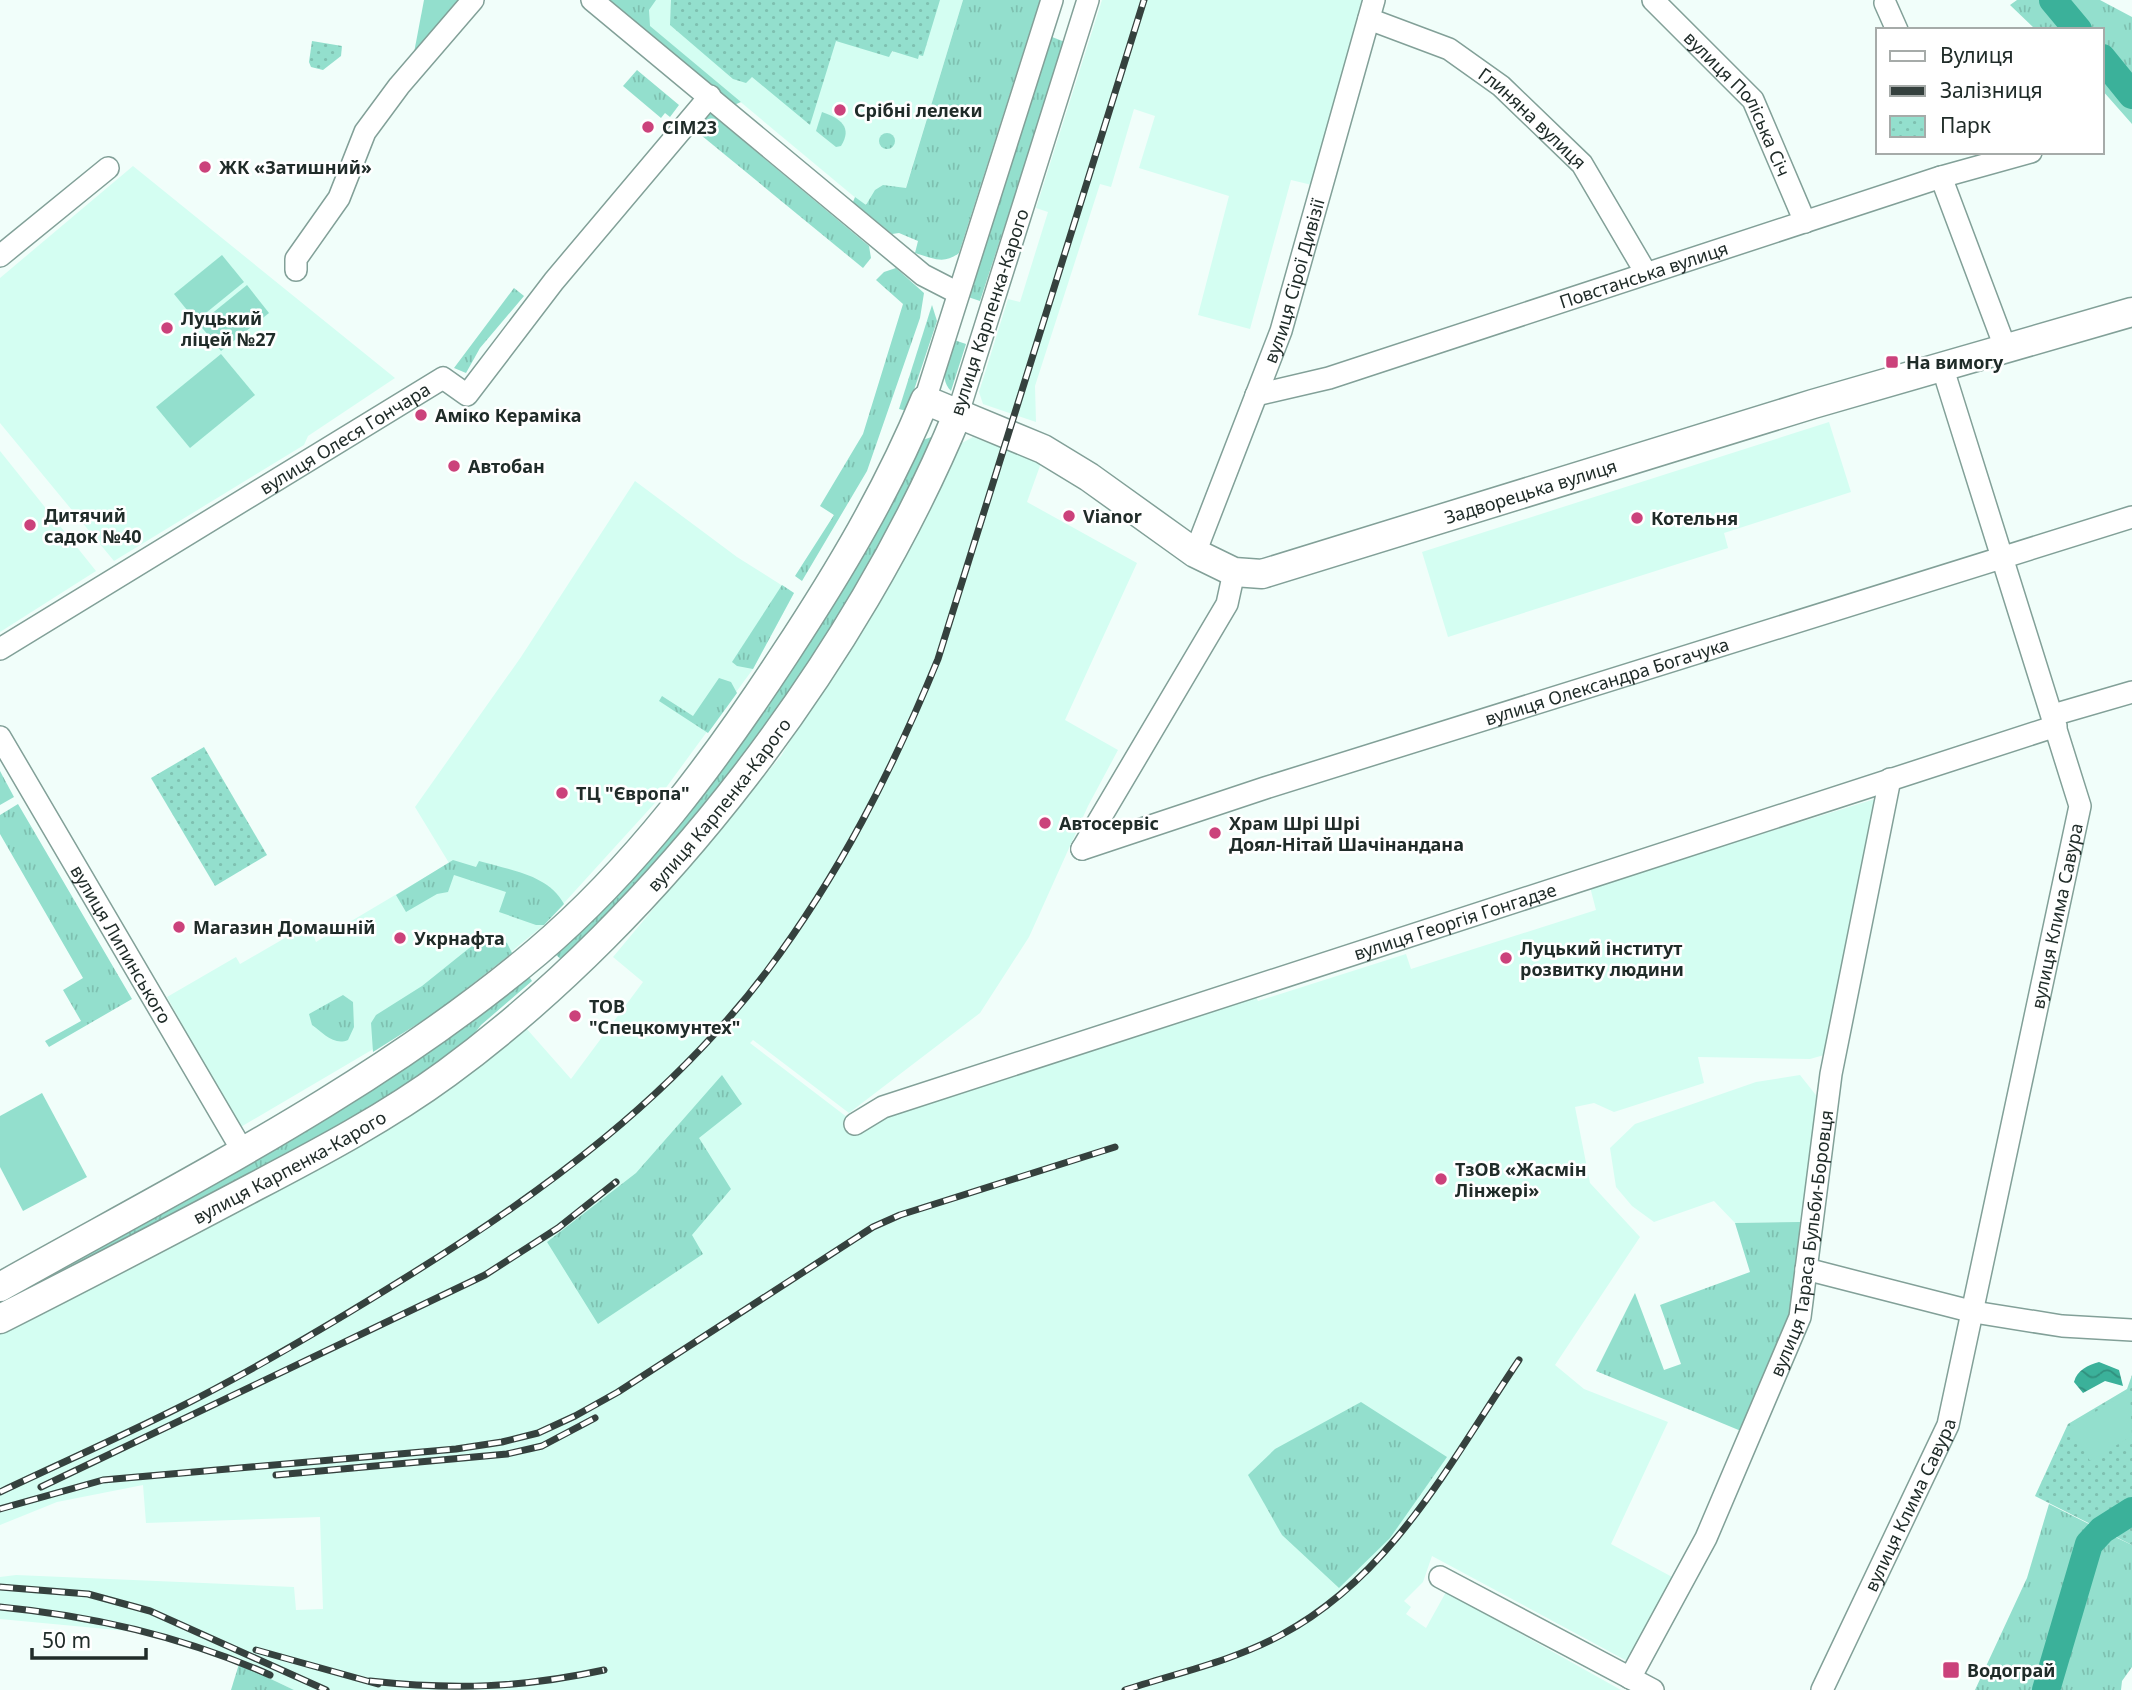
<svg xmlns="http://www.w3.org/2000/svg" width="2132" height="1690" viewBox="0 0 2132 1690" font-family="'Noto Sans',sans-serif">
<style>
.built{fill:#d4fef2}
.grass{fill:url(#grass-tufts)}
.wetland{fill:url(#wetland-marsh)}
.park{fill:url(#park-dots)}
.pitch{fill:#93dfcd}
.water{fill:url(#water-waves)}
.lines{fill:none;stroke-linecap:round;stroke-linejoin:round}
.river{stroke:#3bb19a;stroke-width:28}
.minor-casing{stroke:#82a098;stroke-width:24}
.major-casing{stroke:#82a098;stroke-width:31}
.minor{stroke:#fff;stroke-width:21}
.major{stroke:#fff;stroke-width:28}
.rail-casing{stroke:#35413e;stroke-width:7}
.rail{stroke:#fff;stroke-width:4.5;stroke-dasharray:13;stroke-linecap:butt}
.poi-dot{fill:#cb427b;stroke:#fff;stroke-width:2.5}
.labels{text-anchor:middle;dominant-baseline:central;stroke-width:5;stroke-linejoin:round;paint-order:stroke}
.street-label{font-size:18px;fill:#202c29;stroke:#fff}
.poi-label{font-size:18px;font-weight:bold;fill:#202c29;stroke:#fff;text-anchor:start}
</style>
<defs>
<pattern id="grass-tufts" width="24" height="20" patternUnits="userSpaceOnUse" patternTransform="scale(1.75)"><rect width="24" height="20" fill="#93dfcd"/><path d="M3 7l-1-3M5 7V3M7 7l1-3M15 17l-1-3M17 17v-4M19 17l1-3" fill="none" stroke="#7ec0b0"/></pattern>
<pattern id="wetland-marsh" width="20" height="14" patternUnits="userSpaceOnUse" patternTransform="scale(1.75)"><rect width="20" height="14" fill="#93dfcd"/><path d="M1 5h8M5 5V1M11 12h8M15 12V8" fill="none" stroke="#7ec0b0"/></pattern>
<pattern id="park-dots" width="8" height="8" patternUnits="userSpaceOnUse" patternTransform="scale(1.75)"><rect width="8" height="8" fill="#93dfcd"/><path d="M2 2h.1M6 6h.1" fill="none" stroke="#7ec0b0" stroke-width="1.8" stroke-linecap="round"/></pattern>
<pattern id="water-waves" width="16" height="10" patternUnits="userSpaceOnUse" patternTransform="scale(1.75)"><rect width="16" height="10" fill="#3bb19a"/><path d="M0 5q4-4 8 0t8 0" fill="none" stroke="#31907e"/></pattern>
</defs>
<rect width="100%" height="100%" fill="#f1fefa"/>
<!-- built -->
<g class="built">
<polygon points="618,0 963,0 896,220 887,224"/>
<polygon points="1102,0 1363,0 1312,185 1291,180 1250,329 1198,315 1229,196 1139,168 1155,116 1134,109 1111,187 1100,184 1035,386 1036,422 983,404 979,392 1008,299 1020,302 1048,212 1036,208"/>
<polygon points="133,166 395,378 308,436 304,445 114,561 0,423 0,278"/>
<polygon points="1829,422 1851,492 1724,533 1728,548 1448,637 1422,552"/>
<polygon points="973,437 1041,463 1027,502 1137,563 1065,720 1118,750 1088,806 1029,937 980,1013 849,1113 753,1040 750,1043 856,1124 1255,994 1258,1001 1406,954 1411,969 1596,910 1590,887 1878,798 1824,1055 1810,1059 1698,1057 1704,1083 1614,1112 1594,1103 1575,1107 1590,1183 1640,1237 1555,1365 1584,1389 1668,1422 1611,1544 1674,1578 1629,1662 1432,1556 1423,1582 1404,1601 1411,1607 1406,1614 1426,1628 1446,1592 1621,1690 294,1690 239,1664 138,1632 0,1619 0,1577 16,1575 294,1587 296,1610 323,1609 320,1517 146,1523 143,1485 57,1502 0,1525 0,1334 339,1157 457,1082 526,1028 571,1079 643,982 613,957 781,756 913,539 960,444"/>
<polygon points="0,451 96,571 0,632"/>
<polygon points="635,481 737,557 794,593 753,669 654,804 544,925 438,1011 239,1128 167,997 236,957 240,964 309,924 316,942 449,863 415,807 521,657"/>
<polygon points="1800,1075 1819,1099 1800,1222 1735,1223 1714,1201 1654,1222 1632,1206 1616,1187 1610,1148 1635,1124 1756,1082"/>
</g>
<!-- grass -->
<g class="grass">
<polygon points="604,0 656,0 649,10 650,26 741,102 734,105"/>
<path d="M 963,0 L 1040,0 L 959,253 C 944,265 932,258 915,253 L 918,241 L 899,233 L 892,234 L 853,202 L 855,197 L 866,205 L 875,190 L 883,185 L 906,188 Z"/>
<polygon points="2017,0 2100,0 2132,17 2132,124 2102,90 2102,30 2036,30 2010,5"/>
<polygon points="1052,37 1065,42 980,301 968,297"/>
<polygon points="637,70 679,105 670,117 665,113 661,118 623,86"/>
<path d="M 822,112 C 840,118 853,127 841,146 L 836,147 L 816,131 Z"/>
<polygon points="710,113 869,246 871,258 863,268 696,131"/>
<circle cx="887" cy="141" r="8"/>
<polygon points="896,268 924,293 920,318 867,471 802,581 795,576 834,515 820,506 863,434 903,304 876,280 884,272"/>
<polygon points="514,288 524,296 480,348 466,373 454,368"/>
<polygon points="932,305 937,321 907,411 899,409"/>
<path d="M 954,340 L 966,344 L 951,391 C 937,376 949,357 954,340 Z"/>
<polygon points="937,435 913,494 830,636 702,812 565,963 554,953 591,916 920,441"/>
<polygon points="782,585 794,593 753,669 737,666 732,662"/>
<polygon points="719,678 731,682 737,693 708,733 659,701 662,696 693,716"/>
<polygon points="0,771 14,797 0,805"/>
<polygon points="18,804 132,999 49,1047 45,1041 81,1021 63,990 83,978 0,834 0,815"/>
<path d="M 453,860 L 476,867 L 479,861 C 509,870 548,874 564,904 L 544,925 L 536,925 L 499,912 L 506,892 L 454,875 L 448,892 L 437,894 L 406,912 L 396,895 Z"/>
<polygon points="491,936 507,943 512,953 438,1011 373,1052 371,1023 376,1015 422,986 483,937"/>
<polygon points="528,975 532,981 481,1025 459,1053 331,1140 13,1302 10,1296"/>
<path d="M 343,995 L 353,1002 L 354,1027 L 348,1040 C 334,1046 323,1033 312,1025 L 309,1014 Z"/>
<polygon points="722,1075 742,1104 699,1138 731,1189 692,1235 703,1254 598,1324 547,1242 636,1173"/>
<polygon points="1800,1222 1794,1314 1741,1431 1596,1371 1635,1293 1664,1370 1681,1364 1660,1305 1750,1272 1735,1223"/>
<polygon points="1361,1402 1447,1457 1390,1538 1339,1588 1282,1535 1248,1475 1275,1449"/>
<polygon points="2049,1504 2091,1525 2078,1538 2034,1690 1975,1690 2027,1578"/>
<polygon points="2113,1536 2132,1545 2132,1667 2122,1681 2121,1690 2059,1690 2100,1550"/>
<polygon points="239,1664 294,1690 231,1690"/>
</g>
<!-- wetland -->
<polygon class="wetland" points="2132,1499 2113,1536 2100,1550 2059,1690 2034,1690 2078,1538 2091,1525"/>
<!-- park -->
<g class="park">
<polygon points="671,0 940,0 923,56 919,55 918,59 892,51 889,57 836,41 810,125 752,77 746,83 733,79 670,25"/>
<polygon points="312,41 342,46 341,56 323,70 311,67 309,62"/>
<polygon points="204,747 267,855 215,886 151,778"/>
<polygon points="2132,1375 2132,1545 2035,1496 2068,1424 2127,1389"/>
</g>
<!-- pitch -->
<g class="pitch">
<polygon points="424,0 461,0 413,58"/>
<polygon points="222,255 244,282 196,321 174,294"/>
<polygon points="247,285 269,313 221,351 199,324"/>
<polygon points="221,354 255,395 190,448 156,407"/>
<polygon points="42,1093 87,1177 23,1211 0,1167 0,1116"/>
<polygon points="2130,1391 2132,1436 2090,1461 2070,1427"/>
</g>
<!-- water -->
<path class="water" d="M 2099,1362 L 2119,1370 L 2123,1386 L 2105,1381 L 2083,1393 L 2074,1382 C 2077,1370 2088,1365 2099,1362 Z"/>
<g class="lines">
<!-- river -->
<g class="river">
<polyline points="2053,0 2078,30"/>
<polyline points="2102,58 2132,95"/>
<polyline points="2046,1690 2089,1544 2102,1530 2132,1511"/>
</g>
<!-- minor casing -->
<g class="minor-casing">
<g id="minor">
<polyline points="592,0 923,275 958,293"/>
<path id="s1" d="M 1653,0 L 1753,100 L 1805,222"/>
<polyline points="1885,3 1897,30"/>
<path id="s2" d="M 1369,19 L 1449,49 L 1501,86 L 1582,164 L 1646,273"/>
<polyline points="1941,177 2005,347"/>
<polyline points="0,256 108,168"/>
<polyline points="296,270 296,259 339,198 365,132 399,86 473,0"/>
<path id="s3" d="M 1256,395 L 1329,378 L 1941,177 L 2031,152"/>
<polyline points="925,400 1052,0"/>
<polyline points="958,413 1088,0"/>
<path id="s4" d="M 1195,553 L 1281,331 L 1374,0"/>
<path id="s5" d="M 0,649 L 443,378 L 467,395 L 554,281 L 710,96"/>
<polyline points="2053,715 2132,692"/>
<path id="s6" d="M 0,737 L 242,1150"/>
<path id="s7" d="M 1082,849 L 1265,788 L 2132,517"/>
<polyline points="1082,849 1227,604 1234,572"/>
<path id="s8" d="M 855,1124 L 883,1107 L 2056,726"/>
<polyline points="1806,1269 1974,1312 2062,1326 2132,1330"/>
<polyline points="1440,1577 1653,1690"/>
<path id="s9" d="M 1630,1678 L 1706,1538 L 1800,1317 L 1831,1074 L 1890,779"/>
<path id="s10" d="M 1822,1690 L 1948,1425 L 2080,806 L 1942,366"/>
</g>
</g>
<!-- major casing -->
<g class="major-casing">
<g id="major">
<path id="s11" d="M 0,1287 C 183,1184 376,1088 537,952 C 636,868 715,761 785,654 C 839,572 888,490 925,400 L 1043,449 L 1089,477 L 1195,553 L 1234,572 L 1262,574 L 1813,404 L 2132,312"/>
<path id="s12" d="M 0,1319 C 85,1276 169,1232 254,1187 C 319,1153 387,1117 447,1073 C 661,916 857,658 958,413"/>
</g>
</g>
<!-- minor -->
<use href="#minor" class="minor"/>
<!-- major -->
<use href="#major" class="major"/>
<!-- rail casing -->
<g class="rail-casing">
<g id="rail">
<polyline points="276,1475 507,1454 542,1446 595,1418"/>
<polyline points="41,1487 485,1275 558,1228 616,1182"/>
<path d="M 0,1492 C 59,1464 118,1438 176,1409 C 258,1368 336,1321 413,1273 C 545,1191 672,1097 767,971 C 839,875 892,771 938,659 L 1144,0"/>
<polyline points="0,1509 103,1480 456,1449 502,1442 538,1433 575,1416 618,1392 873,1227 900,1215 1115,1147"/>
<polyline points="0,1587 88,1594 150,1611 326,1690"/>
<path d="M 0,1607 C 94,1616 184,1637 270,1675"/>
<polyline points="256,1650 378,1684"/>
<path d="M 370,1681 C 453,1690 522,1688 604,1670"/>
<path d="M 1125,1690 C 1177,1673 1233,1661 1281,1635 C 1393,1575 1450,1462 1519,1360"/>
</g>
</g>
<!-- rail -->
<use href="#rail" class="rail"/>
</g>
<!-- markers -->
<g class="poi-dot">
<circle cx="840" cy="110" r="7"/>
<circle cx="648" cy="127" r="7"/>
<circle cx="205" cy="167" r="7"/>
<circle cx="167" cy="328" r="7"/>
<rect x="1885" y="355" width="14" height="14" rx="3.5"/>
<circle cx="421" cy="415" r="7"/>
<circle cx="454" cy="466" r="7"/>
<circle cx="1069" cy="516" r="7"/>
<circle cx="1637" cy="518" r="7"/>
<circle cx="30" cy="525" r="7"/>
<circle cx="562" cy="793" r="7"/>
<circle cx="1045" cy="823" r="7"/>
<circle cx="1215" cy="833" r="7"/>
<circle cx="179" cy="927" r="7"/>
<circle cx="400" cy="938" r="7"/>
<circle cx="1506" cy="958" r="7"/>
<circle cx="575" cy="1016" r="7"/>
<circle cx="1441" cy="1179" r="7"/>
<rect x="1942" y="1661" width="18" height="18" rx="3.5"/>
</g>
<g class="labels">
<!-- street labels -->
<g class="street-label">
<text stroke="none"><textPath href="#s1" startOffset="136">вулиця Поліська Січ</textPath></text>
<text stroke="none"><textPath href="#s2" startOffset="194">Глиняна вулиця</textPath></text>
<text stroke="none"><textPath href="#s3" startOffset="406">Повстанська вулиця</textPath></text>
<text stroke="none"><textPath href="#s4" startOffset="290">вулиця Сірої Дивізії</textPath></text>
<text transform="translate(989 312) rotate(-72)">вулиця Карпенка-Карого</text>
<text stroke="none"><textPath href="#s5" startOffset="404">вулиця Олеся Гончара</textPath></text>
<text stroke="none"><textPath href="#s11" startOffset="1978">Задворецька вулиця</textPath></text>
<text stroke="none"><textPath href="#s7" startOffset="551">вулиця Олександра Богачука</textPath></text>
<text stroke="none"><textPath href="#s12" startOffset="894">вулиця Карпенка-Карого</textPath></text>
<text stroke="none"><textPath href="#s10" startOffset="814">вулиця Клима Савура</textPath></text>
<text stroke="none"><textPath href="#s8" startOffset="634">вулиця Георгія Гонгадзе</textPath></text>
<text stroke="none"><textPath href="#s6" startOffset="240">вулиця Липинського</textPath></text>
<text stroke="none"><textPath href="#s12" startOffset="327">вулиця Карпенка-Карого</textPath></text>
<text stroke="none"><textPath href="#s9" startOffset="472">вулиця Тараса Бульби-Боровця</textPath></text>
<text stroke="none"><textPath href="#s10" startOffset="205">вулиця Клима Савура</textPath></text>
</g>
<!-- poi labels -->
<g class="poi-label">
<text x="854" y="110">Срібні лелеки</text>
<text x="662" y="127">СІМ23</text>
<text x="219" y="167">ЖК «Затишний»</text>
<text x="181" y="318">Луцький<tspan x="181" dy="21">ліцей №27</tspan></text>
<text x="1906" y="362">На вимогу</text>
<text x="435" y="415">Аміко Кераміка</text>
<text x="468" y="466">Автобан</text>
<text x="44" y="515">Дитячий<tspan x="44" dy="21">садок №40</tspan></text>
<text x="1083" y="516">Vianor</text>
<text x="1651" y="518">Котельня</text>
<text x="576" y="793">ТЦ "Європа"</text>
<text x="1059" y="823">Автосервіс</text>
<text x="1229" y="823">Храм Шрі Шрі<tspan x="1229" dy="21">Доял-Нітай Шачінандана</tspan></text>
<text x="193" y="927">Магазин Домашній</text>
<text x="414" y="938">Укрнафта</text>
<text x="1520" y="948">Луцький інститут<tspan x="1520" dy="21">розвитку людини</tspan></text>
<text x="589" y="1006">ТОВ<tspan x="589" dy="21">"Спецкомунтех"</tspan></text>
<text x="1455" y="1169">ТзОВ «Жасмін<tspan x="1455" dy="21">Лінжері»</tspan></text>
<text x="1967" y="1670">Водограй</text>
</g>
</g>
<!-- legend -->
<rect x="1876" y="28" width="228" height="126" fill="#ffffff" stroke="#a6aba9" stroke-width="2"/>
<rect x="1890" y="51" width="35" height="10" fill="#ffffff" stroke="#a6aba9" stroke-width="2"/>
<text x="1940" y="63" font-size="21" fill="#202c29">Вулиця</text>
<rect x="1890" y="86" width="35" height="10" fill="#35413e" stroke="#a6aba9" stroke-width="2"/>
<text x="1940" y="98" font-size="21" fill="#202c29">Залізниця</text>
<rect x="1890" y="116" width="35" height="21" fill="url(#park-dots)" stroke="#a6aba9" stroke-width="2"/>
<text x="1940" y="133" font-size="21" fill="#202c29">Парк</text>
<!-- scale -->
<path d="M32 1648v10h114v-10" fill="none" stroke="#202c29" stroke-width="3.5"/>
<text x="42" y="1648" font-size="21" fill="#202c29" stroke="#ffffff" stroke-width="5" paint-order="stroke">50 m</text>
</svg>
